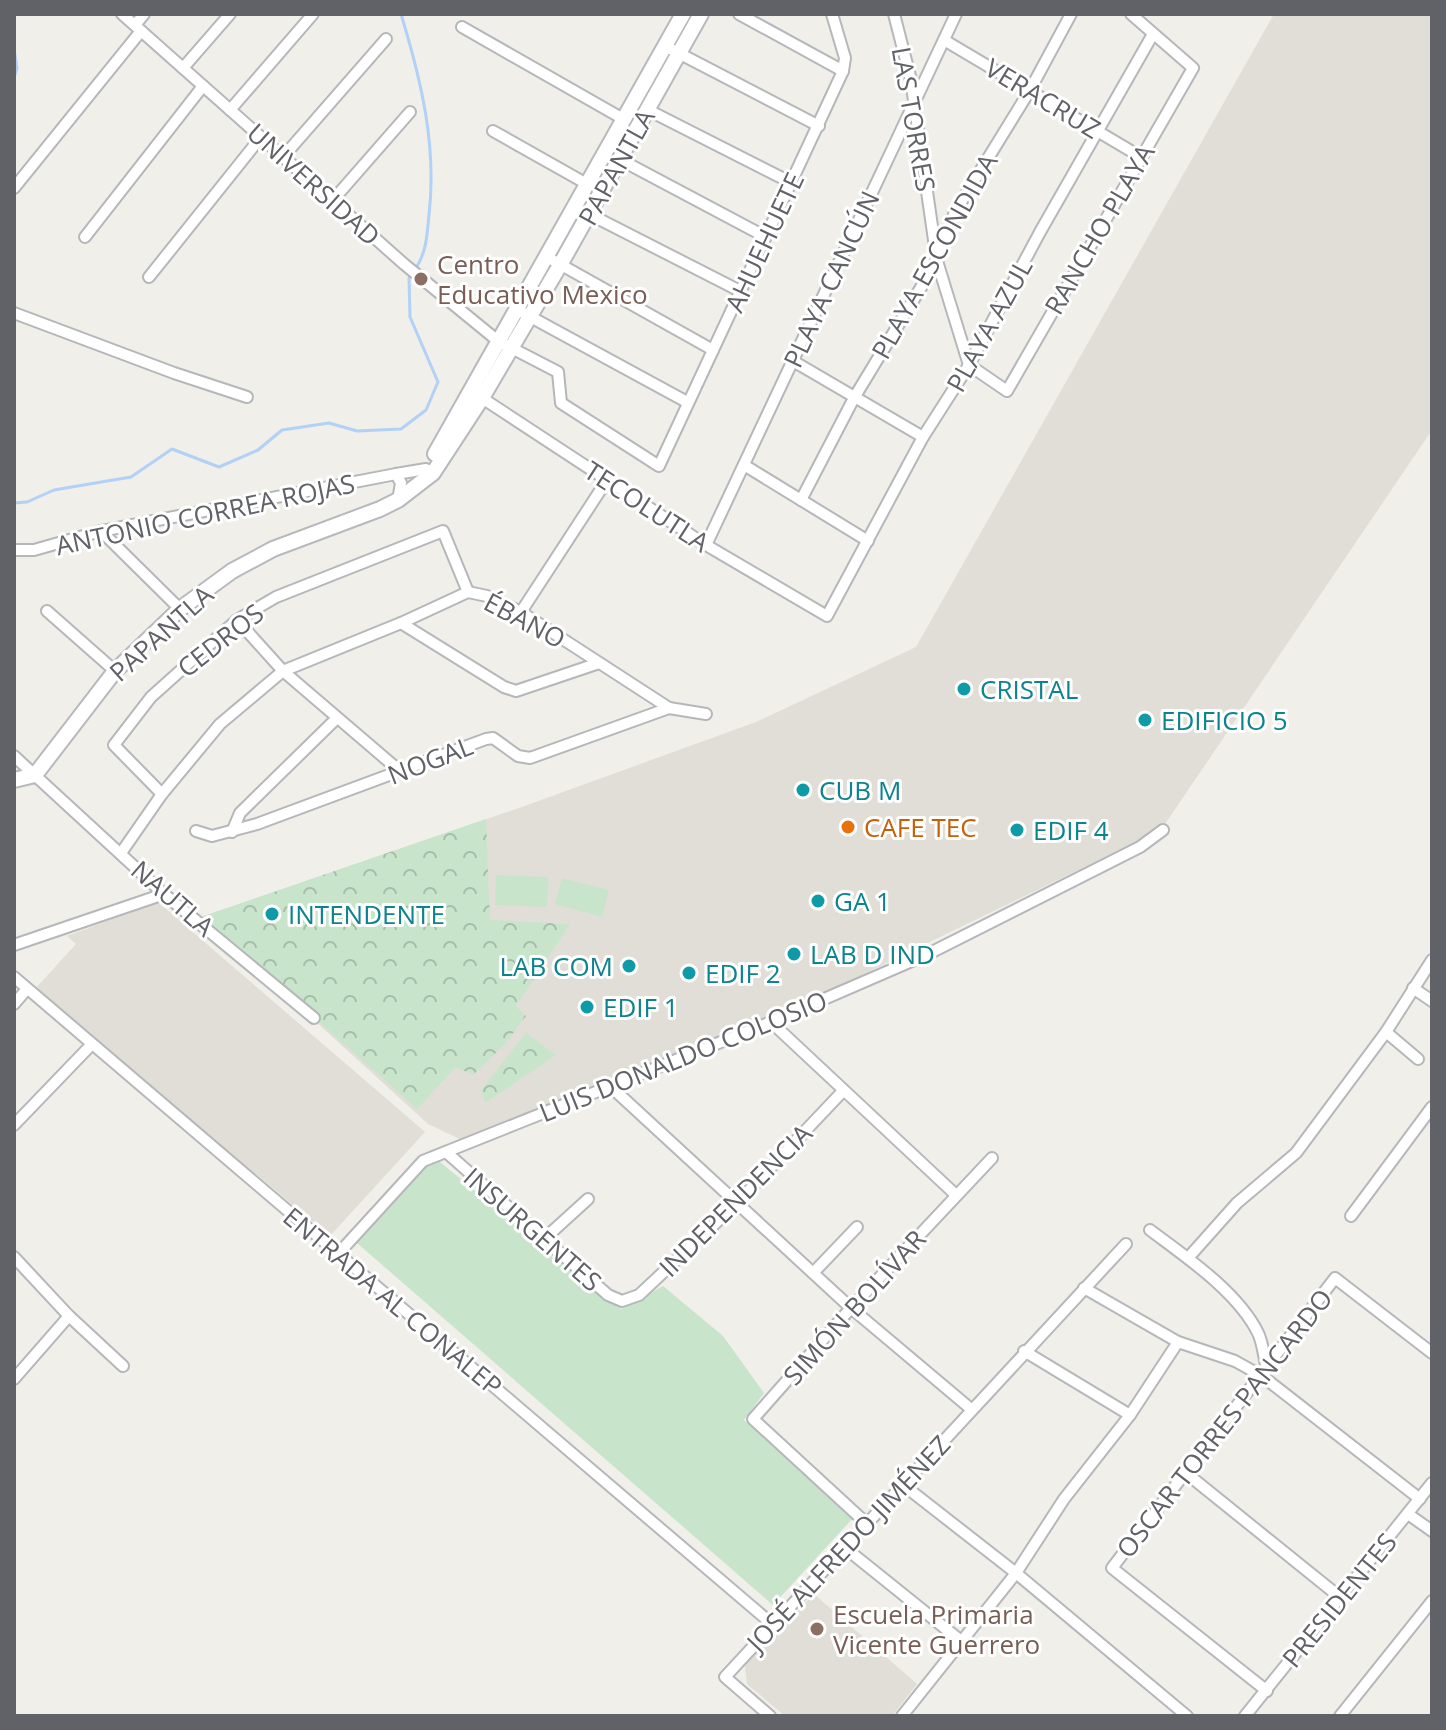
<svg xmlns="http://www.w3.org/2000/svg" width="1446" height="1730" viewBox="0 0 1446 1730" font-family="'Open Sans',sans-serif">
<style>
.education{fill:#e0ded7}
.grass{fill:#c8e5cb}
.forest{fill:url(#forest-crowns)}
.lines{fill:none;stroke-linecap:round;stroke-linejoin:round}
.stream{stroke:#b1d1f7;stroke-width:3}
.street-casing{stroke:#b5b7bb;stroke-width:14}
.secondary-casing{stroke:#b7b9be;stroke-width:18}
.street{stroke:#fff;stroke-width:10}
.secondary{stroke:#fff;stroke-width:14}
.education-dot{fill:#8d6e63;stroke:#fff;stroke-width:3}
.culture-dot{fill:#0f9aa8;stroke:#fff;stroke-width:3}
.food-dot{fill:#e8710a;stroke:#fff;stroke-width:3}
.labels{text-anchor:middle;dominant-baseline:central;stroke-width:6;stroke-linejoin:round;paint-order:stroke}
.street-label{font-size:26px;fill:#606267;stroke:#fff}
.education-label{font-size:26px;fill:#785e54;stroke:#fff;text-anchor:start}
.culture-label{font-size:26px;fill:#0d838f;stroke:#fff;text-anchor:start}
.food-label{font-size:26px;fill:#c56008;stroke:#fff;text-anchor:start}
</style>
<defs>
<pattern id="forest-crowns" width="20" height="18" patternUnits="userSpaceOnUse" patternTransform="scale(2)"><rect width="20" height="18" fill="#c8e5cb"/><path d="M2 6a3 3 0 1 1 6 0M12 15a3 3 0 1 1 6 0" fill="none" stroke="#a6bda9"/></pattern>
</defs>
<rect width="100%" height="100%" fill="#f0efe9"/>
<!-- education -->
<g class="education">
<polygon points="1274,14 1432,14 1432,430 1161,830 767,1021 462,1140 428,1124 201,917 519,808 756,722 916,647"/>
<polygon points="158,902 425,1132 330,1236 35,989 76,944 67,936"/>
<polygon points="814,1594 917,1684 892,1716 785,1716 747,1684 745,1665"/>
</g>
<!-- grass -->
<g class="grass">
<polygon points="496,875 548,877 547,907 495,905"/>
<polygon points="562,878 609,890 602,917 555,904"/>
<polygon points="435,1158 621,1309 663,1286 723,1336 764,1393 744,1420 853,1518 773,1605 349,1236"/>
</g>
<!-- forest -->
<g class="forest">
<polygon points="486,819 490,920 570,924 516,1006 526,1016 504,1045 473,1075 456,1067 417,1109 201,917"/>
<polygon points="526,1033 556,1055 485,1103 481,1090"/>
</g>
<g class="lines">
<!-- stream -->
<g class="stream">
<path d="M 401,14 C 421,80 437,145 429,215 C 427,234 427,251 416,268"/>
<polyline points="14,49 17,68 14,78"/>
<polyline points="14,503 27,502 54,490 131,477 172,449 219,467 258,450 282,430 329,423 357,431 401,429 426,410 438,382 410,317 409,278 412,274"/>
</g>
<!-- street casing -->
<g class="street-casing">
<g id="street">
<polyline points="122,14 404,264 498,341 558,372 561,403 659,466 843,71 845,58 832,14"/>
<polyline points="739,14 843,71"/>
<polyline points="894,14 911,80 937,261 969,365 1007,391 1193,68 1131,14"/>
<polyline points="135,25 144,14"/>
<polyline points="462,27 625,120"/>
<polyline points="944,40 1141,157"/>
<polyline points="665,46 819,126"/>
<polyline points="183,68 230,14"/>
<polyline points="230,110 313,14"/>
<polyline points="648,110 792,183"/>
<polyline points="493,131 587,184"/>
<polyline points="283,157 386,39"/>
<polyline points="619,159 764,236"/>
<polyline points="14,188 141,31"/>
<polyline points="333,200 410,112"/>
<polyline points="589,214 740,291"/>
<polyline points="85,237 203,86"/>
<polyline points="547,257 713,350"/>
<polyline points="149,277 261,137"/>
<polyline points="516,309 687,402"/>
<polyline points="14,313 174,373 247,397"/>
<polyline points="793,361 923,437"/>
<polyline points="479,396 706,545 827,616 923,437 969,365 1040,232 1153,34"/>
<polyline points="744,465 868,541"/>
<polyline points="396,474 401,483 398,500"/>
<polyline points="801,500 854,398 937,261 955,212 1030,90 1071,14"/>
<polyline points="101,531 180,609"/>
<polyline points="706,545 956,14"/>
<polyline points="14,550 34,550 101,531 396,474 426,469 433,473"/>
<polyline points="47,611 115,671"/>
<polyline points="521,612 607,480"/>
<polyline points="237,620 283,671 401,772"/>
<polyline points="401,623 504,687 516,691 599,663"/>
<polyline points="14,756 164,894 314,1018"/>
<polyline points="162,794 114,745 151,697 237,620 276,597 443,531 468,592"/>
<polyline points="196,831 212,836 257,824 486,739 493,738 518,756 530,758 669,708 706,714"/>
<polyline points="232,832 240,813 337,718"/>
<polyline points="121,853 162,794 220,724 283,671 401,623 468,592 487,596 521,612 669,708"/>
<polyline points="14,945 164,894"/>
<polyline points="14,977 772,1624"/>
<polyline points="1413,988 1432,1001"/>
<polyline points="14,1004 27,989"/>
<polyline points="771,1022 956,1195"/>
<polyline points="1386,1032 1418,1059"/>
<polyline points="610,1086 851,1308 971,1409"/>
<polyline points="14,1125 92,1044"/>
<polyline points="446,1152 608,1295 622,1301 639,1295 737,1203 843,1091"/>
<polyline points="1351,1216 1432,1107"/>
<path d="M 1150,1230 C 1186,1257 1238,1292 1258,1333 C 1263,1343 1264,1358 1267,1369"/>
<polyline points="544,1239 588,1199"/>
<polyline points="338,1254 423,1161 771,1022 928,954 1140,847 1163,830"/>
<polyline points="14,1257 69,1316 123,1366"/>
<polyline points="1188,1258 1237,1203 1296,1153 1386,1032 1432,960"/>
<polyline points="813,1273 857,1227"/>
<polyline points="1084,1288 1178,1342 1235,1361 1262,1376 1420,1499"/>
<polyline points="1024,1351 1130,1415"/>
<polyline points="14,1379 69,1316"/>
<polyline points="1186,1473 1341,1598"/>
<polyline points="902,1484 1016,1573 1187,1716"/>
<polyline points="1408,1514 1432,1531"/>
<polyline points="866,1523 753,1419 851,1308 992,1158"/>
<polyline points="844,1547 961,1641"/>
<polyline points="1267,1691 1112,1568 1335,1278 1432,1353"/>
<polyline points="770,1716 725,1677 1126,1244"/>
<polyline points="902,1716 1016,1573 1064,1499 1130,1415 1178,1342"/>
<polyline points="1245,1716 1432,1483"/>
<polyline points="1340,1716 1432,1601"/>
</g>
</g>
<!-- secondary casing -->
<g class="secondary-casing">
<g id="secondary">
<polyline points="435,454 683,14"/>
<polyline points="14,780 35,775 115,671 180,609 232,571 273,549 380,509 398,500 433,473 482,398 560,265 701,14"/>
</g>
</g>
<!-- street -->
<use href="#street" class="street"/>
<!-- secondary -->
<use href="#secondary" class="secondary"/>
</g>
<!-- markers -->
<g class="education-dot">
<circle cx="421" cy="279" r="8"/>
<circle cx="817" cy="1629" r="8"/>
</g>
<g class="culture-dot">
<circle cx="964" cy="689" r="8"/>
<circle cx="1145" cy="720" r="8"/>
<circle cx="803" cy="790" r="8"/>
<circle cx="1017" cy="830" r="8"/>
<circle cx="818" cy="901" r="8"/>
<circle cx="272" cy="914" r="8"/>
<circle cx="794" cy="954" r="8"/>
<circle cx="629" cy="966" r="8"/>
<circle cx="689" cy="973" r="8"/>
<circle cx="587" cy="1007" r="8"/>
</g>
<circle class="food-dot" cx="848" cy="827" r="8"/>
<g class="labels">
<!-- street labels -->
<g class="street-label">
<text transform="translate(1043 98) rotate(31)">VERACRUZ</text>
<text transform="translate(914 119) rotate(80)">LAS TORRES</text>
<text transform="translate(616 167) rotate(-61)">PAPANTLA</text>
<text transform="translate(314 184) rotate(42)">UNIVERSIDAD</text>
<text transform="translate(1099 229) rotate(-60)">RANCHO PLAYA</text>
<text transform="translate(764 242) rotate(-65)">AHUEHUETE</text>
<text transform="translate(934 256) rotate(-61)">PLAYA ESCONDIDA</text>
<text transform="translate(831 279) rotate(-65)">PLAYA CANCÚN</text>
<text transform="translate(989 325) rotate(-61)">PLAYA AZUL</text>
<text transform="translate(647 506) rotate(33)">TECOLUTLA</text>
<text transform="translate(205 514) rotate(-12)">ANTONIO CORREA ROJAS</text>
<text transform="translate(525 620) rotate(28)">ÉBANO</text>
<text transform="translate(161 633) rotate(-42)">PAPANTLA</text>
<text transform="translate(220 640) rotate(-38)">CEDROS</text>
<text transform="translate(430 760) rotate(-21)">NOGAL</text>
<text transform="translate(173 898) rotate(41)">NAUTLA</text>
<text transform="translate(683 1056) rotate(-22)">LUIS DONALDO COLOSIO</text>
<text transform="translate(735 1200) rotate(-45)">INDEPENDENCIA</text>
<text transform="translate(533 1229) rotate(41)">INSURGENTES</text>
<text transform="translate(393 1301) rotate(40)">ENTRADA AL CONALEP</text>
<text transform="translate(854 1307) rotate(-48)">SIMÓN BOLÍVAR</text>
<text transform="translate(1224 1423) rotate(-52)">OSCAR TORRES PANCARDO</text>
<text transform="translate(848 1543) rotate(-47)">JOSÉ ALFREDO JIMÉNEZ</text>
<text transform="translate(1339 1600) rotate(-51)">PRESIDENTES</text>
</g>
<!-- education labels -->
<g class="education-label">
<text x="437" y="264">Centro<tspan x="437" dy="30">Educativo Mexico</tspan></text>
<text x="833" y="1614">Escuela Primaria<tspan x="833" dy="30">Vicente Guerrero</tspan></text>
</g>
<!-- culture labels -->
<g class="culture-label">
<text x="980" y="689">CRISTAL</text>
<text x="1161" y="720">EDIFICIO 5</text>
<text x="819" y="790">CUB M</text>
<text x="1033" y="830">EDIF 4</text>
<text x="834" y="901">GA 1</text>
<text x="288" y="914">INTENDENTE</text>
<text x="810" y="954">LAB D IND</text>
<text x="613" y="966" text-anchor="end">LAB COM</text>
<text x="705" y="973">EDIF 2</text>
<text x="603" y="1007">EDIF 1</text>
</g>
<!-- food labels -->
<g class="food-label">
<text x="864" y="827">CAFE TEC</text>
</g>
</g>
<!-- border -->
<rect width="1446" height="1730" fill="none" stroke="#606267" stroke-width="32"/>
</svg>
